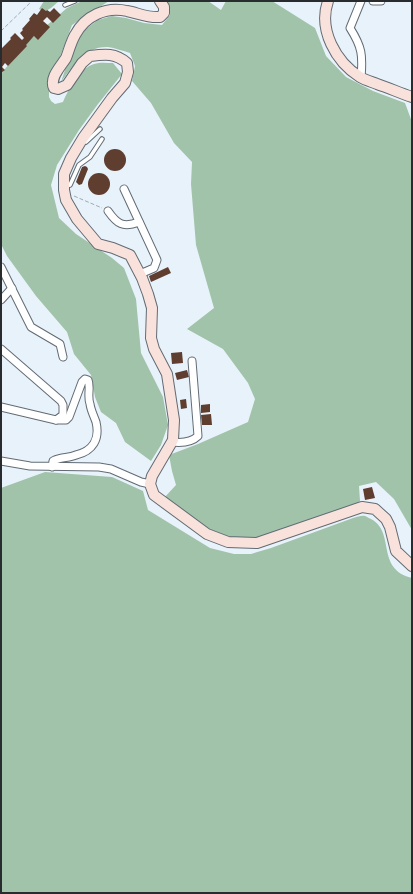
<svg xmlns="http://www.w3.org/2000/svg" width="413" height="894" viewBox="0 0 413 894" font-family="Signika,sans-serif">
<style>
.forest{fill:#a0c3aa}
.building{fill:#5f3e30}
.lines{fill:none;stroke-linecap:round;stroke-linejoin:round}
.lane-casing{stroke:#626b73;stroke-width:5.5}
.street-casing{stroke:#626b73;stroke-width:9}
.secondary-casing{stroke:#626b73;stroke-width:12}
.path{stroke:#a3aab1;stroke-width:1;stroke-dasharray:4 2;stroke-linecap:butt}
.lane{stroke:#fff;stroke-width:3.5}
.street{stroke:#fff;stroke-width:7}
.secondary{stroke:#fae2dc;stroke-width:10}
</style>
<rect width="100%" height="100%" fill="#e8f2fb"/>
<!-- forest -->
<g class="forest">
<polygon points="44,1 59,1 51,8 44,12 39,9"/>
<path d="M 82,1 L 109,1 L 72,25 L 61,54 L 49,87 L 49,97 L 51,101 L 55,104 L 63,102 C 68,90 80,68 94,64 C 100,62 107,63 113,63 L 122,74 L 98,104 L 79,130 L 57,165 L 51,185 L 59,218 L 76,234 L 112,258 L 124,268 L 136,299 L 141,353 L 163,397 L 168,425 L 161,445 L 151,461 L 125,442 L 116,423 L 101,412 L 95,397 L 91,375 L 74,354 L 67,332 L 36,296 L 7,256 L 1,244 L 1,74 L 24,45 L 67,8 Z"/>
<path d="M 165,1 L 208,1 L 221,10 L 226,1 L 272,1 L 315,28 L 326,56 L 346,77 L 373,91 L 405,103 L 412,122 L 412,530 L 394,499 L 376,482 L 359,486 L 360,501 L 347,509 L 255,543 L 207,535 L 164,498 L 176,485 L 172,471 L 169,455 L 198,444 L 248,422 L 255,399 L 248,383 L 223,349 L 187,329 L 214,308 L 196,245 L 191,184 L 192,162 L 174,143 L 151,103 L 132,81 L 135,66 L 130,53 C 123,51 115,48 108,47 C 85,46 73,66 61,82 L 74,43 L 83,31 L 98,20 L 112,16 L 126,18 L 144,23 L 162,25 L 170,15 L 168,4 Z"/>
<path d="M 45,472 L 112,477 L 143,491 L 148,510 L 210,548 L 234,554 L 251,554 L 271,548 L 353,518 C 357,517 362,515 365,516 C 366,516 370,519 371,519 C 396,532 375,569 412,578 L 412,893 L 1,893 L 1,488 Z"/>
</g>
<!-- building -->
<g class="building">
<polygon points="42,8 46,11 47,10 50,12 54,8 61,15 53,23 47,17 43,21 50,27 38,40 34,36 26,45 27,46 8,66 5,63 2,67 5,70 1,73 1,49 11,39 10,38 15,33 22,40 24,38 20,33 23,30 22,29 30,20 29,19 34,13 37,15"/>
<circle cx="115" cy="160" r="11"/>
<polygon points="85,166 87,167 88,169 82,184 79,185 76,182 82,167"/>
<circle cx="99" cy="184" r="11"/>
<polygon points="168,267 171,273 151,282 149,276"/>
<polygon points="182,352 183,363 172,364 171,353"/>
<polygon points="187,370 189,377 177,380 175,373"/>
<polygon points="186,399 187,408 181,409 180,400"/>
<polygon points="210,404 210,412 201,413 201,405"/>
<polygon points="211,414 212,425 202,425 201,415"/>
<polygon points="372,487 375,498 365,500 363,489"/>
</g>
<g class="lines">
<!-- lane casing -->
<g class="lane-casing">
<g id="lane">
<polyline points="65,5 75,1"/>
<polyline points="86,142 100,129"/>
<polyline points="65,186 70,185 79,165 90,157 102,139"/>
</g>
</g>
<!-- street casing -->
<g class="street-casing">
<g id="street">
<polyline points="373,1 381,1"/>
<path d="M 361,78 C 363,55 362,47 350,28 L 361,1"/>
<polyline points="124,189 157,260 154,268 140,274"/>
<path d="M 108,211 C 117,224 123,228 139,222"/>
<polyline points="1,267 31,327 60,344 63,357"/>
<polyline points="1,300 12,288"/>
<polyline points="1,349 61,401 63,405 63,415 56,420"/>
<path d="M 1,407 L 56,420 L 66,420 L 69,417 L 82,382 L 85,379 L 88,380 C 91,387 87,396 90,404 C 91,411 94,416 96,422 C 100,439 93,451 76,455 C 69,458 62,457 55,460 L 53,461 L 52,467"/>
<path d="M 172,442 C 181,443 191,443 198,436 L 192,361"/>
<polyline points="1,461 30,466 99,467 111,469 141,482 150,484"/>
</g>
</g>
<!-- secondary casing -->
<g class="secondary-casing">
<g id="secondary">
<path d="M 160,1 L 164,7 L 164,13 L 160,17 C 147,18 138,13 127,11 C 106,6 85,16 75,35 C 71,42 69,50 66,58 C 61,66 49,78 54,88 L 58,89 L 67,85 L 82,63 L 90,56 C 106,54 115,53 127,63 L 128,72 L 125,83 L 112,98 L 83,138 L 71,158 L 64,174 L 64,190 L 66,200 L 77,219 L 98,244 L 113,248 L 130,255 L 142,278 L 148,294 L 152,308 L 151,338 L 154,349 L 167,374 L 174,420 L 173,440 L 152,476 L 150,484 L 154,495 L 207,534 L 228,542 L 257,543 L 362,507 L 375,509 L 386,519 L 390,527 L 396,551 L 412,566"/>
<path d="M 328,1 C 318,30 336,62 360,77 C 365,80 372,82 377,84 C 389,88 400,93 412,97"/>
</g>
</g>
<!-- path -->
<g class="path">
<polyline points="1,31 32,1"/>
<polyline points="74,196 102,208"/>
</g>
<!-- lane -->
<use href="#lane" class="lane"/>
<!-- street -->
<use href="#street" class="street"/>
<!-- secondary -->
<use href="#secondary" class="secondary"/>
</g>
<!-- border -->
<rect width="413" height="894" fill="none" stroke="#282c2f" stroke-width="4"/>
</svg>
